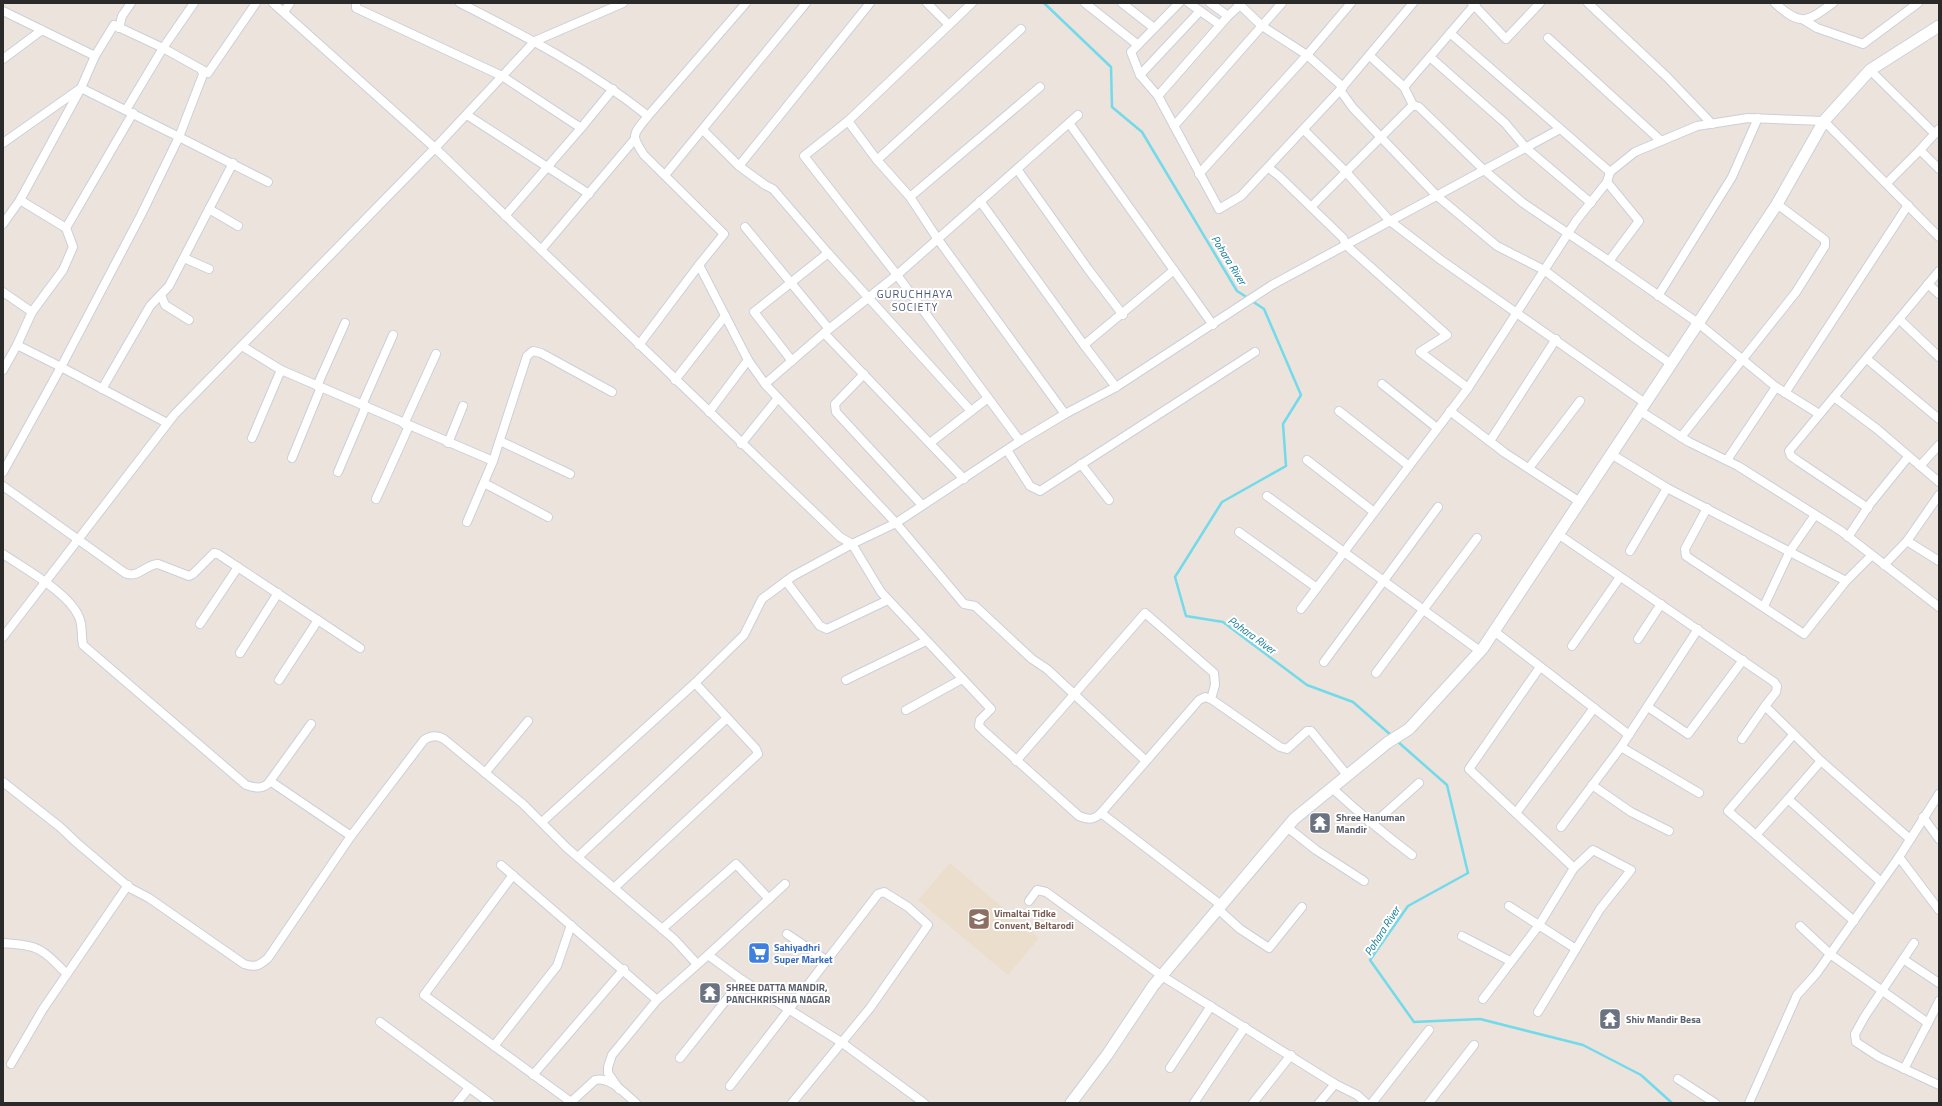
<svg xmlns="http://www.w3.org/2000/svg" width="1942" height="1106" viewBox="0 0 1942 1106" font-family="'Titillium Web',sans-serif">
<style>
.education{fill:#ecdecc}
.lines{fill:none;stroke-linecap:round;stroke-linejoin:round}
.stream{stroke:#72daea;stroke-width:2.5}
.street-casing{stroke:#cad0db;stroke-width:10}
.secondary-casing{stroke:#cad0db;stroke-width:13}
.street{stroke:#fff;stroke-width:8}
.secondary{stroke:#fff;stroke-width:11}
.labels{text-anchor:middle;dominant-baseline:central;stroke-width:4;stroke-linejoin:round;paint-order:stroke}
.worship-label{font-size:10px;font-weight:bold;fill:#5b616d;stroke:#fff;text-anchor:start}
.education-label{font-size:10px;font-weight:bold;fill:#785e54;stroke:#fff;text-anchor:start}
.shop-label{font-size:10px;font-weight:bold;fill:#366cbe;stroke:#fff;text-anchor:start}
.water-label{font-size:11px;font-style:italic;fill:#127995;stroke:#fff}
.neighbourhood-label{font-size:11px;letter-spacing:1px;fill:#4c5a79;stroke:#fff}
</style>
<rect width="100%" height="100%" fill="#ebe3dc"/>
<!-- education -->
<polygon class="education" points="950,863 1039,938 1008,975 918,900"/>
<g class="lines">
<!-- stream -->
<g class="stream">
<polyline points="1044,3 1111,67 1112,107 1142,132 1237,291 1248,298"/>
<polyline points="1252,301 1264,309 1301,395 1283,424 1286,466 1222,502 1175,577 1186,616 1223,622 1307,685 1353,702 1392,736"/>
<polyline points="1397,741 1447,785 1468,873 1408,906 1370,960 1414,1022 1480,1019 1583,1045 1641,1075 1672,1103"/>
</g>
<!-- street casing -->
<g class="street-casing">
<g id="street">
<polyline points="273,3 435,148 840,537 852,544 896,523 1020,441 1065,414"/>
<polyline points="356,3 356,8 502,76 581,128 613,89"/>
<path d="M 460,3 C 527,37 589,69 648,116"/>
<path d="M 746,3 L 648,116 C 633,135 630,134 644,155 L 724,234 L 699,265 L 748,360 L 765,384"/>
<polyline points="927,3 949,25 848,121 877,160 910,197 937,238 1065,414 1116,387 1272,285 1560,129"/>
<polyline points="1085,3 1138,45"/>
<polyline points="1122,3 1154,28"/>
<polyline points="1189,3 1220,25"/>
<polyline points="1210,3 1228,16"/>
<polyline points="1238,3 1262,26 1307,55 1343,87"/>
<polyline points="1413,3 1340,90 1353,108 1437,196 1497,246 1544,270 1636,339 1671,364"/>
<polyline points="1472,3 1506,39 1540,3"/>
<polyline points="1588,3 1667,77 1712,124"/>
<path d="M 1775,3 C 1801,27 1807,22 1833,3"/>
<polyline points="1240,5 1228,16 1158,96 1219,209 1241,196 1340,90"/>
<polyline points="3,11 95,56 114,25 163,48 194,3"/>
<polyline points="284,12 290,3"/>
<polyline points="1804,20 1817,28 1863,44 1918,3"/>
<polyline points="949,25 972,3"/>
<polyline points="119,28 122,16 131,3"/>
<polyline points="1450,33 1610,172 1635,152 1697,126 1748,118 1824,121 1939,237"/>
<polyline points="1548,38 1660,140"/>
<polyline points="1370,56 1404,87 1476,3"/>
<polyline points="1430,57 1505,123 1526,148 1591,203"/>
<polyline points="3,59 42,30"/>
<polyline points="1870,70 1935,134"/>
<polyline points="202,71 204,72 179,137 268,182"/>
<polyline points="1140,75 1200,11"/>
<polyline points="1404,87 1413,105 1419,107 1484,170 1523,203 1609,261"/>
<polyline points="1158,96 1140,75 1131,52 1179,3"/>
<polyline points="126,110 163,48 208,73 256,3"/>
<polyline points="467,115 589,194"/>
<polyline points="848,121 804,156 897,275 1078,115"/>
<polyline points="1069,123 1213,325"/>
<polyline points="1174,126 1282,3"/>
<polyline points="1939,129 1920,150 1939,169"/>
<polyline points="703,130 739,166 870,3"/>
<polyline points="1304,130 1346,172 1390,221 1441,260 1645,403"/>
<polyline points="3,143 81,88 95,56"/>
<polyline points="877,160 1021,29"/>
<polyline points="739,166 765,185 773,189 828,253 971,411"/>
<polyline points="1269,168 1279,176 1343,238 1346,245 1447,335 1420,352 1468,388"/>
<polyline points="1017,169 1088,269 1123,315"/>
<polyline points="1199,174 1307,55 1351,3"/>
<polyline points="665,175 806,3"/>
<polyline points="1607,182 1639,221 1609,261 1698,323 1776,387 1819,414"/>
<polyline points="1887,183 1920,150"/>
<polyline points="910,197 1040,87"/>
<polyline points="980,201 1084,345 1174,270"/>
<polyline points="1311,207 1413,105"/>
<polyline points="209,209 238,226"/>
<polyline points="505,216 581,128"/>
<polyline points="3,224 20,200 66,228 73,247 63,270 32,312"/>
<polyline points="745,227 829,329"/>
<polyline points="66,228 133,113"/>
<polyline points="541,250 634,140"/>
<polyline points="184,258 209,269"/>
<polyline points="1928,284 1939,294"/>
<polyline points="3,292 32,312 17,345 61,367 141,215 179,137 81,88 20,200"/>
<polyline points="161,295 165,305 189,320"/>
<polyline points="1658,296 1732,177 1758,118"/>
<polyline points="1899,319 1939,357"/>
<polyline points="824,333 765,384 896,523 964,604 975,606 1032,659 1047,669 1146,761"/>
<polyline points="639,345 699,265"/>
<polyline points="1084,345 1116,387"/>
<polyline points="242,346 281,370 493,461"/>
<polyline points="1867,359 1939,419"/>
<polyline points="792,361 754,312 828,253"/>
<polyline points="3,370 17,345"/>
<polyline points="864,374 835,404 836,412 922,505"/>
<polyline points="675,380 725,316"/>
<polyline points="1382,384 1437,428"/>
<polyline points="317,386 345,323"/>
<polyline points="102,389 150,306 169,286 233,163"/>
<polyline points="1785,393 1908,205"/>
<polyline points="1834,397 1939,271"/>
<polyline points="362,405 393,335"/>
<polyline points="1339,411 1409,466"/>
<polyline points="1450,411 1505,453 1580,502"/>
<polyline points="1640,411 1689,442 1738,466 1841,531 1939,607"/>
<polyline points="709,412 748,360"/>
<polyline points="404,424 436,354"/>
<polyline points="1681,437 1796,292 1825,246 1825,240 1777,204"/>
<polyline points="252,438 281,370"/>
<polyline points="500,441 570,474"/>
<polyline points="1490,441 1556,339"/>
<polyline points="448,443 463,406"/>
<polyline points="930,443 988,398"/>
<polyline points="741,444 778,398"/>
<polyline points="1007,450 1030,486 1040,491 1255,352"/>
<polyline points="1611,454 1667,488 1846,581 1871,556"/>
<polyline points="292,458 321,387"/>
<polyline points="1307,460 1374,512"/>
<polyline points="1727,460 1776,387"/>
<polyline points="1081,464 1109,500"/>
<polyline points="1920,466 1939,445"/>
<polyline points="1529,468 1580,401"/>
<polyline points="3,472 61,367 167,423"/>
<polyline points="338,472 366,406"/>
<polyline points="964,479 824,333 897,275 1020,441"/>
<polyline points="484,483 548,517"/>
<path d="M 3,486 L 125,573 C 138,579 146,564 158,564 L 189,576 L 193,574 L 214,553 L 218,554 L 360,648"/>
<polyline points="1267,496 1480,651"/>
<polyline points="376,499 409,426"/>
<polyline points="1707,508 1685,549 1686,556 1804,634 1846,581"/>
<polyline points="1868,508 1798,461 1791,456 1789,451 1834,397 1877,429 1939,482"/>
<polyline points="467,522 493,461 527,356 533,351 541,353 612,392"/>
<polyline points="1239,532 1317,588"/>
<polyline points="1558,534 1774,682 1777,686 1776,692 1765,706 1821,761 1788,799 1881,882"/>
<polyline points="1848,537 1870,504 1908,457"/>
<polyline points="1907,541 1939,561"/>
<polyline points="1630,551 1667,488"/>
<path d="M 3,554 C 25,569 69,593 79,617 C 83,625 81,637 83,645 L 246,785 C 255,788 264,790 270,781 L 351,836"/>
<polyline points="1884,565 1907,541 1939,495"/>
<polyline points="786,581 820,626 827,629 888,600"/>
<polyline points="1764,606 1790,551 1815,515"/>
<polyline points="1301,609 1468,388 1576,221 1607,182 1610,172"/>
<polyline points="200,624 238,567"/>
<polyline points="1494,631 1629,735"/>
<polyline points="3,637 174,415 435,148 535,41 623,3"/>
<polyline points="1638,639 1661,604"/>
<polyline points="1572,646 1620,577"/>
<polyline points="240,653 278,593"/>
<polyline points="1324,662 1438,507"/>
<polyline points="1540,667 1469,769 1574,868"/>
<polyline points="1376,673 1477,538"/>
<polyline points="279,680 318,620"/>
<polyline points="846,680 926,641"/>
<polyline points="1648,707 1688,734 1743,660"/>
<polyline points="906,710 962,679"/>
<polyline points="1742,739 1765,706"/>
<polyline points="1621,747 1699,793"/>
<polyline points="1016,761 1145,613 1214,673 1215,685 1211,699"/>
<polyline points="1821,761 1910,839"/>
<polyline points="485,773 528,721"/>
<polyline points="270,781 311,724"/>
<path d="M 3,782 L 60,827 L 77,843 L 130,888 L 149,898 L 244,964 C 256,968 260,965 268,958 L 351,836 L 424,740 C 431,735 437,735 444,739 L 523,804 L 567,848 L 674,939 L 697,964"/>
<polyline points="1592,785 1631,812 1669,831"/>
<path d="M 1332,788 C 1358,812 1384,834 1412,855"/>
<polyline points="1788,799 1756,835 1728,811 1793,735"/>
<polyline points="1101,813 1221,905"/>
<polyline points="1516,813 1594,708"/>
<polyline points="1923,817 1939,839"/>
<polyline points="542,822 695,683"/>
<polyline points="1369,822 1381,817 1419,783"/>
<polyline points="1287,827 1316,850 1364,881"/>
<polyline points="1561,827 1621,747 1698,629"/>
<polyline points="1756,835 1854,921"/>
<polyline points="578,857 727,718"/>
<polyline points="1899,857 1939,910"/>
<polyline points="501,865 657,1000"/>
<polyline points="513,875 424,995 571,1102"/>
<path d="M 614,888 L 758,754 L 756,749 L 695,683 L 744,635 L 762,599 L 793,576 L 852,544 L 881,592 L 991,709 L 980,720 L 979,726 L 984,731 L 1079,816 C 1089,820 1094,820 1101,813 L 1199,700 L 1205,697 L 1211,699 L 1280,747 L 1287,749 L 1307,731 L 1311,731 L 1347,775"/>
<polyline points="1029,901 1037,890 1046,892 1162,976 1335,1084 1357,1095 1366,1103"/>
<polyline points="1509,906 1576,949"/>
<polyline points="1218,909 1240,929 1269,948 1302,907"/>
<polyline points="1800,926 1830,954 1928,1023 1904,1069"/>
<polyline points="662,929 736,864 769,899"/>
<polyline points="787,934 826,960"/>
<polyline points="1462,936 1510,961"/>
<path d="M 3,943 C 11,944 20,944 28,946 C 44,948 56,964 67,974"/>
<polyline points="1914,943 1865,1016 1855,1034 1856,1042 1879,1057 1939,1085"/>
<polyline points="708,955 785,884"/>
<polyline points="1903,959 1939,983"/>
<polyline points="1483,999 1539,925 1574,868 1593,850 1631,870 1600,909 1538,1012"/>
<polyline points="380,1022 490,1103"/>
<polyline points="1928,1023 1939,1001"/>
<polyline points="494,1046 557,966 571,925"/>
<polyline points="680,1058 742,980"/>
<polyline points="11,1064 43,1009 128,885"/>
<polyline points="1170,1068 1211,1006"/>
<polyline points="533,1075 624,969"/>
<polyline points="1678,1079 1715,1103"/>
<polyline points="730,1086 878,894 884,892 908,907 928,925 870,1008 792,1103"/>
<polyline points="619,1089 608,1073 608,1067 612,1055 657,1000 708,955 742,980 841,1042 924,1103"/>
<polyline points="457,1103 469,1088"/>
<path d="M 570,1103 L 595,1080 C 610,1076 625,1094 636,1103"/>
<polyline points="1194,1103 1245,1027"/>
<polyline points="1253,1103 1291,1055"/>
<polyline points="1319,1103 1335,1084"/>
<polyline points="1372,1103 1429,1030"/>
<polyline points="1429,1103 1474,1045"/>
<polyline points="1749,1103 1797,995 1816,974 1899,857 1939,794"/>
</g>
</g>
<!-- secondary casing -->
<g class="secondary-casing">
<polyline id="secondary" points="1071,1103 1107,1055 1153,986 1294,819 1387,743 1409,729 1483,648 1777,204 1824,121 1870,70 1939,26"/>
</g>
<!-- street -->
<use href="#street" class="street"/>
<!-- secondary -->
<use href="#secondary" class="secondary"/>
</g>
<!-- icons -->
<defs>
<g id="temple-square" transform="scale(1.15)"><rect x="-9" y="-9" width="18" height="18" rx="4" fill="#6b7280" stroke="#fff"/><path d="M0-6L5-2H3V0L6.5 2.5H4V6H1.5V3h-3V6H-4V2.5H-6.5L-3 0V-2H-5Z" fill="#fff"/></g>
<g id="school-square" transform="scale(1.15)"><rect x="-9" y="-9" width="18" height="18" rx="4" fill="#8d6e63" stroke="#fff"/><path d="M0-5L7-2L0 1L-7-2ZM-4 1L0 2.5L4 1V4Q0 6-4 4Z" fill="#fff"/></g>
<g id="supermarket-square" transform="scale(1.15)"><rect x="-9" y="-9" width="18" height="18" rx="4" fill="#3f7fe0" stroke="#fff"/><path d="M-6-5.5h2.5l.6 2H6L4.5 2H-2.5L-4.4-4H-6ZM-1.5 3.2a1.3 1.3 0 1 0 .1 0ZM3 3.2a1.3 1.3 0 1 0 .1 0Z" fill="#fff"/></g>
</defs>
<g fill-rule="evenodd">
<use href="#temple-square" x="1320" y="823"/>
<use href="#school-square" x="979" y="919"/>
<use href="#supermarket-square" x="759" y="953"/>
<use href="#temple-square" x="710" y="993"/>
<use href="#temple-square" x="1610" y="1019"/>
</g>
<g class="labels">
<!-- worship labels -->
<g class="worship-label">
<text x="1336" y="817">Shree Hanuman<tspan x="1336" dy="12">Mandir</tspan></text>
<text x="726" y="987">SHREE DATTA MANDIR,<tspan x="726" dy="12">PANCHKRISHNA NAGAR</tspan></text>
<text x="1626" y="1019">Shiv Mandir Besa</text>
</g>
<!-- education labels -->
<g class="education-label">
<text x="994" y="913">Vimaltai Tidke<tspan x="994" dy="12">Convent, Beltarodi</tspan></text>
</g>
<!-- shop labels -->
<g class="shop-label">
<text x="774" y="947">Sahiyadhri<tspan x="774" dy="12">Super Market</tspan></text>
</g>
<!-- water labels -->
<g class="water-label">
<text transform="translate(1229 260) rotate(58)">Pohara River</text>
<text transform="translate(1252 635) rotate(36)">Pohara River</text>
<text transform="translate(1382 931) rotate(-57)">Pohara River</text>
</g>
<!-- neighbourhood labels -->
<g class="neighbourhood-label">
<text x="915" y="294">GURUCHHAYA<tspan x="915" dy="13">SOCIETY</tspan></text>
</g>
</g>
<!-- border -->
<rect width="1942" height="1106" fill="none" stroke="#2a2a2a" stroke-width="8"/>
</svg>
